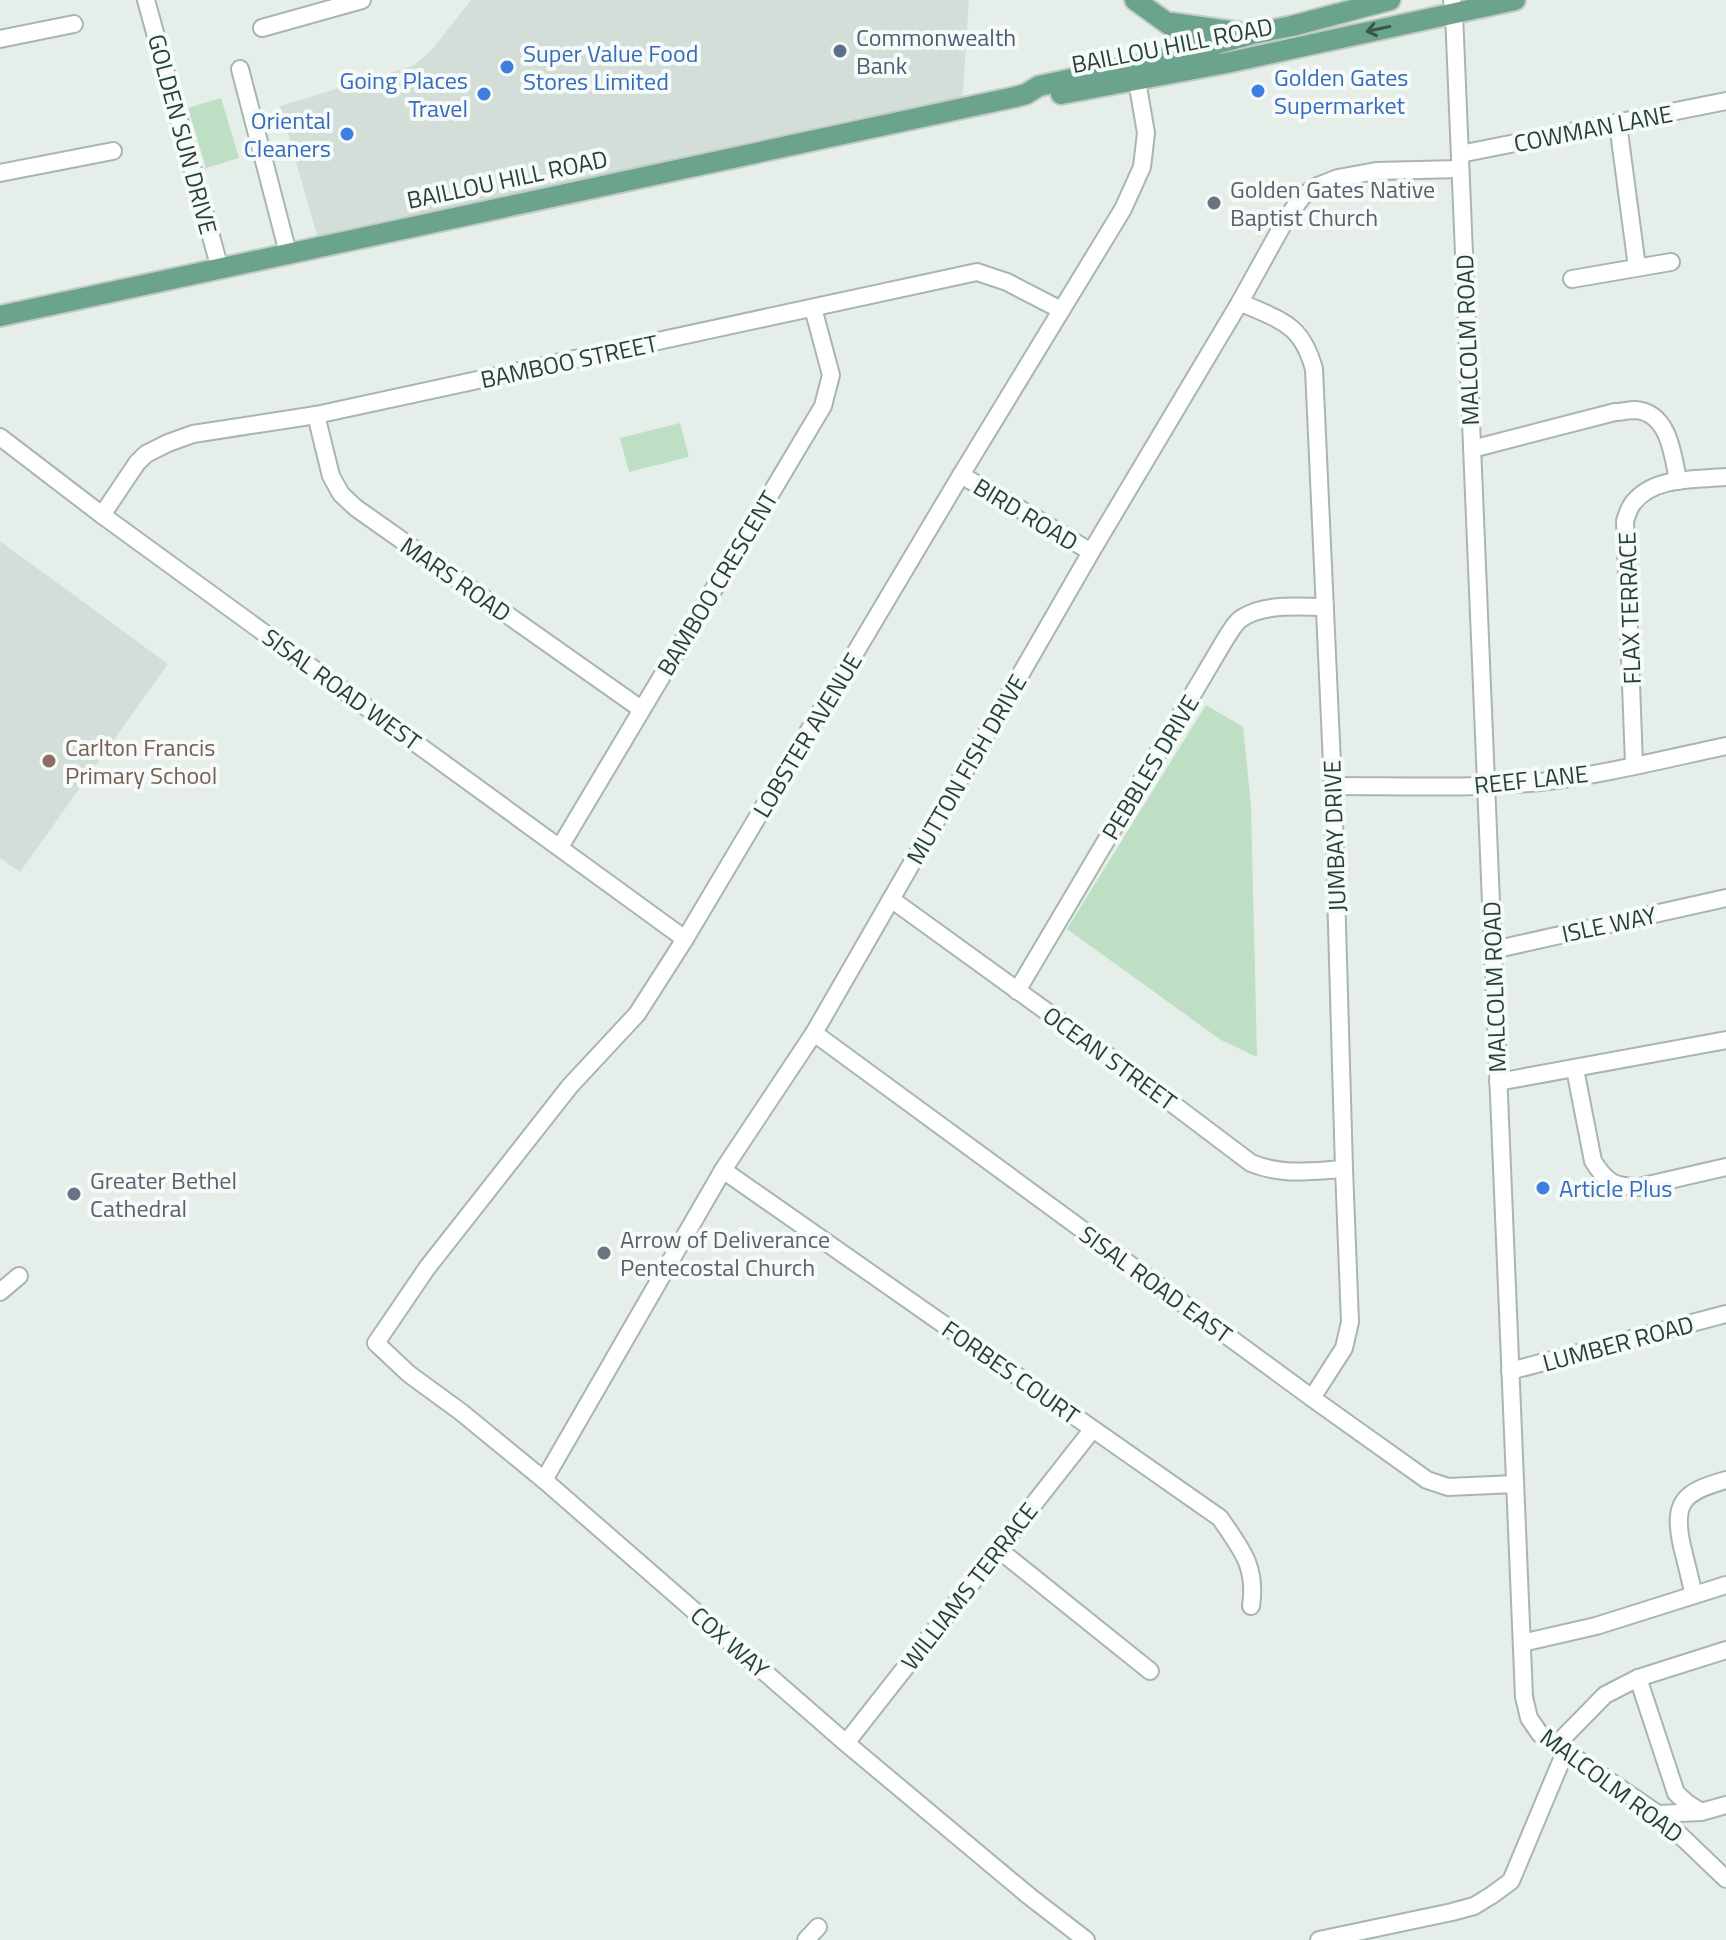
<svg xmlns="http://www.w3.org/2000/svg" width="1726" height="1940" viewBox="0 0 1726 1940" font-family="'Titillium Web',sans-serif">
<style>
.built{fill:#d4ded8}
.green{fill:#bfdfc4}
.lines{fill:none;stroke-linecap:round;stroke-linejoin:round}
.minor-casing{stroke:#a8b6af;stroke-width:20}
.major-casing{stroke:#c2cac6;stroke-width:24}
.minor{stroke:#fff;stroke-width:16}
.major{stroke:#6ba38d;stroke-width:20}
.oneway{stroke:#36594b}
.service-dot{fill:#5c6f8a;stroke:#f6faf8;stroke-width:3}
.shop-dot{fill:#3f7fe0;stroke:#f6faf8;stroke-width:3}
.worship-dot{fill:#6b7280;stroke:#f6faf8;stroke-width:3}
.education-dot{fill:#8d6e63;stroke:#f6faf8;stroke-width:3}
.labels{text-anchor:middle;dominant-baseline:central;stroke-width:8;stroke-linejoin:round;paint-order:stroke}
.service-label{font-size:24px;fill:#4e5e75;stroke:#f6faf8;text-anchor:start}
.street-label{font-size:24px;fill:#254035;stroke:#f6faf8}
.shop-label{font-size:24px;fill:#366cbe;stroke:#f6faf8;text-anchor:start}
.worship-label{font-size:24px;fill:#5b616d;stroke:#f6faf8;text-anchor:start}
.education-label{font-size:24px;fill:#785e54;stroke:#f6faf8;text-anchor:start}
</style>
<rect width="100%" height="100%" fill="#e6eee9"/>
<!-- built -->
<g class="built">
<polygon points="471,0 969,0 962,105 319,242 280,106 412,66 431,51"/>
<polygon points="0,541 168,664 20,872 0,858"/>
</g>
<!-- green -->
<g class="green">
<polygon points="221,98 239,158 206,168 188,108"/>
<polygon points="680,423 689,457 629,472 620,438"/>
<polygon points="1206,705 1243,727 1251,805 1257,1057 1221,1040 1067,929"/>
</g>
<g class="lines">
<!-- minor casing -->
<g class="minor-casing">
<g id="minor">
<polyline points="146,0 220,269"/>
<polyline points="1452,0 1454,13 1524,1697 1529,1718 1540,1734 1658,1814 1726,1879"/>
<polyline points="262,28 362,0"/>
<polyline points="0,39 74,24"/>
<polyline points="240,69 288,253"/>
<polyline points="1618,124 1637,267"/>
<polyline points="1460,154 1726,101"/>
<polyline points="0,173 113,151"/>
<polyline points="1572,279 1671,262"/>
<path d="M 1240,302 C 1280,321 1301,322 1314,369 L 1333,786 L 1344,1169 L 1350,1322 L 1344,1348 L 1312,1398"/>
<polyline points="316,415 331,476 341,494 356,508 641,709"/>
<polyline points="0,437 102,515 685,939"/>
<path d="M 1472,449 L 1615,412 C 1621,412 1628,410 1635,410 C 1669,412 1673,455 1678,481"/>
<polyline points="961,475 1032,516 1091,552"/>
<polyline points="102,515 137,463 146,454 168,443 193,434 316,415 977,272 1007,282 1061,310"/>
<path d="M 1634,765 L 1625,521 C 1627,515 1629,508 1633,503 C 1654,476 1695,480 1726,477"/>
<path d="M 1333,786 C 1402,786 1472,789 1540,782 C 1603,775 1665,759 1726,746"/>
<polyline points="560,847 823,406 831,375 813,308"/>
<path d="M 891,899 L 1133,1074 L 1251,1163 C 1283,1176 1310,1171 1344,1169"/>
<polyline points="1493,950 1726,898"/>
<path d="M 1017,991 L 1226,638 C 1231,631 1235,622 1242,618 C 1265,603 1299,607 1325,607"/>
<polyline points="814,1033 1312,1398 1427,1480 1448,1487 1515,1484"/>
<path d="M 1575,1069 L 1593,1161 C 1606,1182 1614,1187 1639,1187 L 1726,1167"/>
<polyline points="1498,1082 1726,1040"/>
<path d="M 723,1170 L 1220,1518 C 1241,1549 1257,1566 1251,1606"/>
<polyline points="0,1292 19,1276"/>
<polyline points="1510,1371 1726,1314"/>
<polyline points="544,1480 723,1170 814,1033 1091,552 1240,302 1286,219 1302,197 1315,187 1338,178 1376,171 1460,169"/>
<polyline points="998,1549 1150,1671"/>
<path d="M 1694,1595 C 1690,1579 1686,1562 1682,1546 C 1672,1501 1684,1492 1726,1480"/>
<polyline points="1522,1643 1596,1626 1726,1585"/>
<polyline points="1638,1678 1676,1793 1687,1803 1701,1812"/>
<polyline points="846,1743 1092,1430"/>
<polyline points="1555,1746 1605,1695 1638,1678 1726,1650"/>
<polyline points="1658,1814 1701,1812 1726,1805"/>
<polyline points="806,1940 818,1927"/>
<polyline points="1086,1940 1029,1896 846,1743 544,1480 461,1412 409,1374 376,1343 427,1268 570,1086 637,1014 685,939 961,475 1123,209 1142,167 1146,133 1137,81"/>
<polyline points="1319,1940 1452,1912 1474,1906 1492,1895 1511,1881 1565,1752"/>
</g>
</g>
<!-- major casing -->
<g class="major-casing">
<g id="major">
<polyline points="1135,0 1209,53"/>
<polyline points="1172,23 1243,33"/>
<polyline points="1061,94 1226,63 1515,0"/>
<polyline points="0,316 1015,97 1026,94 1039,86 1155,61 1252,34 1292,26 1390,0"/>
</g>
</g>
<!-- minor -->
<use href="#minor" class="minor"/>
<!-- major -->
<use href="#major" class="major"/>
</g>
<!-- one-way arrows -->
<defs><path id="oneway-shaft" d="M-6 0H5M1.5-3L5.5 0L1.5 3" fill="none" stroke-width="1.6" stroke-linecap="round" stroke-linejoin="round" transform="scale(2)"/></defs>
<use class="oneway" href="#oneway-shaft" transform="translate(1378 29) rotate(168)"/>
<!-- markers -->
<circle class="service-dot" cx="840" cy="51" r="8"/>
<g class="shop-dot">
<circle cx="507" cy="67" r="8"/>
<circle cx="1258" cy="91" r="8"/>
<circle cx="484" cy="94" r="8"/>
<circle cx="347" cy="134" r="8"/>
<circle cx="1543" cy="1188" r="8"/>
</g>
<g class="worship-dot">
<circle cx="1214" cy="203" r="8"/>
<circle cx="74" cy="1194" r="8"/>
<circle cx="604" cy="1253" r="8"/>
</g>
<circle class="education-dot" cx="49" cy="761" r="8"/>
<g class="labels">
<!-- service labels -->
<g class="service-label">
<text x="856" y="37">Commonwealth<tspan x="856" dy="28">Bank</tspan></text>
</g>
<!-- street labels -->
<g class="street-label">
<text transform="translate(1172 45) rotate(-11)">BAILLOU HILL ROAD</text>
<text transform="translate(1593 128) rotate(-11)">COWMAN LANE</text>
<text transform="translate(183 134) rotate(75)">GOLDEN SUN DRIVE</text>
<text transform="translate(507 179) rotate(-12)">BAILLOU HILL ROAD</text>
<text transform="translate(1467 340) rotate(-92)">MALCOLM ROAD</text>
<text transform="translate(569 361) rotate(-12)">BAMBOO STREET</text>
<text transform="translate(1026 514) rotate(31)">BIRD ROAD</text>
<text transform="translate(456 579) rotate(35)">MARS ROAD</text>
<text transform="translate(717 583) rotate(-59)">BAMBOO CRESCENT</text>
<text transform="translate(1629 608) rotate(-92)">FLAX TERRACE</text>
<text transform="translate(342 689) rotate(36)">SISAL ROAD WEST</text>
<text transform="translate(807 735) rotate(-59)">LOBSTER AVENUE</text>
<text transform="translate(1150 767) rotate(-59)">PEBBLES DRIVE</text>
<text transform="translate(966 769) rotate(-60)">MUTTON FISH DRIVE</text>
<text transform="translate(1531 779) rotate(-6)">REEF LANE</text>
<text transform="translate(1334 836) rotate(-92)">JUMBAY DRIVE</text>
<text transform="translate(1609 924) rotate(-12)">ISLE WAY</text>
<text transform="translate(1494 987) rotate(-92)">MALCOLM ROAD</text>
<text transform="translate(1110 1058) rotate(36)">OCEAN STREET</text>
<text transform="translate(1156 1284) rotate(36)">SISAL ROAD EAST</text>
<text transform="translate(1618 1343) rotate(-15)">LUMBER ROAD</text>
<text transform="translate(1011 1372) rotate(35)">FORBES COURT</text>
<text transform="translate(969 1586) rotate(-52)">WILLIAMS TERRACE</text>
<text transform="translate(730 1642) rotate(41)">COX WAY</text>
<text transform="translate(1612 1785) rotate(37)">MALCOLM ROAD</text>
</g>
<!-- shop labels -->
<g class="shop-label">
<text x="523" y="53">Super Value Food<tspan x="523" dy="28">Stores Limited</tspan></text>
<text x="1274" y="77">Golden Gates<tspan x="1274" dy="28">Supermarket</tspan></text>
<text x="468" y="80" text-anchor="end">Going Places<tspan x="468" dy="28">Travel</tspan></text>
<text x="331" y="120" text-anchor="end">Oriental<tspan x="331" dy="28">Cleaners</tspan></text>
<text x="1559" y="1188">Article Plus</text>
</g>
<!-- worship labels -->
<g class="worship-label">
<text x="1230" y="189">Golden Gates Native<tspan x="1230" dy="28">Baptist Church</tspan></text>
<text x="90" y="1180">Greater Bethel<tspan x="90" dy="28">Cathedral</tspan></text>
<text x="620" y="1239">Arrow of Deliverance<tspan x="620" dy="28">Pentecostal Church</tspan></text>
</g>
<!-- education labels -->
<g class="education-label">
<text x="65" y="747">Carlton Francis<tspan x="65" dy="28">Primary School</tspan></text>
</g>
</g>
</svg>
